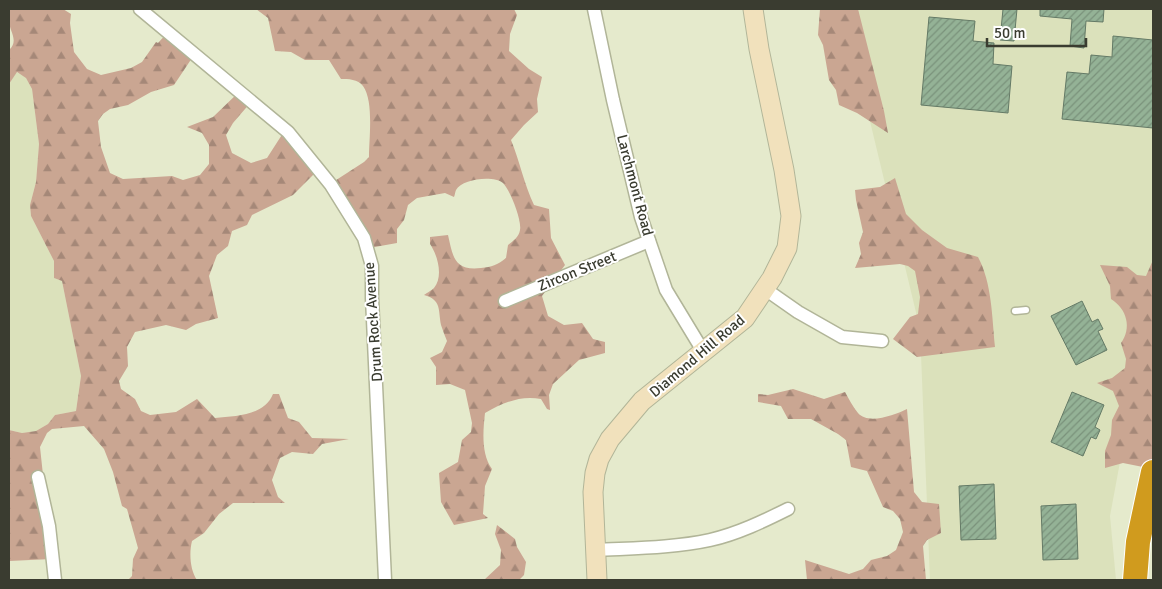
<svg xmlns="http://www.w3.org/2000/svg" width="1162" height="589" viewBox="0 0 1162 589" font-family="Signika,sans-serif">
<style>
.built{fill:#dbe1bb}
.forest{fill:url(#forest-firs)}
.building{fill:url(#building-hatch);stroke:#647a66}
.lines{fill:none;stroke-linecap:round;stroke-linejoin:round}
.lane-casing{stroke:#b1b598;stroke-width:9}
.street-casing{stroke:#b1b598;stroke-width:15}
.secondary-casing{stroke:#b1b598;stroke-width:21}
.highway-casing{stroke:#fff;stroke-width:26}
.lane{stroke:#fff;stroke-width:6}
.street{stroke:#fff;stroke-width:12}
.secondary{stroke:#f1e1bc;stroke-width:19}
.highway{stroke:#d09b1e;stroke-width:24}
.labels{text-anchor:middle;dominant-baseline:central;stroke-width:4;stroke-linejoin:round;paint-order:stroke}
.street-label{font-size:15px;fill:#3a3c30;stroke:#fff}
</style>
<defs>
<pattern id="forest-firs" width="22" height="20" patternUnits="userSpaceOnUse" patternTransform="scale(1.25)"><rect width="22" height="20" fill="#caa692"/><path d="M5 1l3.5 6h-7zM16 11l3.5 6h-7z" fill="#a58878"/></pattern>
<pattern id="building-hatch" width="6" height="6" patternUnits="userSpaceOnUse" patternTransform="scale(1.25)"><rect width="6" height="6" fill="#94b296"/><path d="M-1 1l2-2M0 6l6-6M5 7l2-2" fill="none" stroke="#7a927b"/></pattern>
</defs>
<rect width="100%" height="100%" fill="#e5eacc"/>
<!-- built -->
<g class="built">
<polygon points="843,9 1153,9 1153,297 1150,300 1110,516 1116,580 930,580 920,329"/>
<polygon points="16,72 26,77 32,89 39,144 36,182 30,205 31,216 54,261 54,278 62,281 81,376 76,411 55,415 48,424 36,431 22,433 9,430 9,84"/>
</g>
<!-- forest -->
<g class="forest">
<path d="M 9,9 L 63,9 L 71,14 L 70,23 L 74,52 L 87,69 L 101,75 L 131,68 L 142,62 L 156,42 L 158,43 L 169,31 L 194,55 L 174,85 L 151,92 L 128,105 L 110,109 L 103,114 L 98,121 L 101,147 L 110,173 L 123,179 L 172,176 L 183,180 L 200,175 L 209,164 L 209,145 L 202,133 L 187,127 L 213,117 L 239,92 L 251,102 L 233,123 L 226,135 L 232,153 L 251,163 L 267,158 L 285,130 L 317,171 L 293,195 L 252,215 L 247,225 L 232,231 L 228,246 L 217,255 L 209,276 L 218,318 L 196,324 L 186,330 L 166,325 L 135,332 L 127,347 L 128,366 L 119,381 L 121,389 L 135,399 L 141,411 L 150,415 L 176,412 L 197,399 L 215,418 C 236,416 264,416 273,394 L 279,394 L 288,418 L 299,422 L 312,438 L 349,439 L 322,444 L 313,454 L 292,452 L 280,458 L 272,480 L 278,497 L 285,503 L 233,503 L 219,514 L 204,533 L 192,541 C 189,553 190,570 197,580 L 128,580 L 132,576 L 133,559 L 138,548 L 127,509 L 122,506 L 113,472 L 104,449 L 84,426 L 52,429 L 47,433 L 40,447 L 52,559 L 9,561 L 9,430 L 22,433 L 36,431 L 48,424 L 55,415 L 76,411 L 81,376 L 62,281 L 54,278 L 54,261 L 31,216 L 30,205 L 36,182 L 39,144 L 32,89 L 26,78 L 17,72 L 9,84 L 9,50 C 19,41 10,32 9,22 C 8,18 9,13 9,9 Z"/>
<path d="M 256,9 L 514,9 L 517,15 L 510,34 L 509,51 L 529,69 L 542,77 L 537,99 L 538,112 L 524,125 L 511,140 C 520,162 524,184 534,205 L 549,209 L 551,238 L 565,265 L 542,296 L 548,316 L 564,325 L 582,323 L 593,339 L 605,342 L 605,353 L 579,360 L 553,384 L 549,395 L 550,410 L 547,409 L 541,399 C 520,395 503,403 485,413 C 483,431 481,454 492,469 L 485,486 L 483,514 L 488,518 L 454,525 L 441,502 L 439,473 L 458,462 L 462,440 L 471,432 L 472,423 L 465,390 L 450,384 L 436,385 L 436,367 L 430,358 L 442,352 L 447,341 C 445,336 443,331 441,325 C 438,310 442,300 424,295 C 427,293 432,290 434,288 C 444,276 437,254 430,244 L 430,237 L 448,235 C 453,257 454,271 481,268 C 492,267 497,265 506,258 L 508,245 C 513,241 519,237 520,230 C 522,220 510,190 503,183 C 493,175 462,179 456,190 C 455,192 455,195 454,197 L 445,193 L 417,198 L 408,205 L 404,220 L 397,229 L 397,243 L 369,248 L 330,184 L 364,162 L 369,157 C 369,139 374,101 363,86 C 358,79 348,79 341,79 L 329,60 L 305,60 L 291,52 L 275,51 L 268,18 Z"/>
<polygon points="820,9 858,9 884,111 888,133 857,113 839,105 836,90 829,80 823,45 818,35"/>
<path d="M 895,178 L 906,214 L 922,230 L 947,248 L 978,257 C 992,283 992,317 995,347 L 917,357 L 893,339 L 910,317 L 918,314 L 920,297 L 915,271 L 908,266 L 900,264 L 855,268 L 861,254 L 859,243 L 863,232 L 856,200 L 855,190 L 880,187 Z"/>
<path d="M 1153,260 L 1153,469 L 1123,463 L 1105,468 L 1105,451 L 1111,435 L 1112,420 L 1119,406 L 1113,391 L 1097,383 L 1112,378 L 1125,368 L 1126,359 L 1121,343 C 1132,328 1127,309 1111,299 L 1110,286 L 1100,265 L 1127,267 L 1137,275 L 1146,276 Z"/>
<path d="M 793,389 L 824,399 L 845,392 C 849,399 853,407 858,413 C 868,425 895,415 907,409 L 914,492 L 922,502 L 939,504 L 941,533 L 927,540 L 923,546 L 926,580 L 807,580 L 805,560 L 849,574 L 863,569 L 871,560 L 887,556 L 896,550 L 903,532 L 900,519 L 893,511 L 883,507 L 867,471 L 851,467 L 846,440 L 838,434 L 811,419 L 788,419 L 781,406 L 758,402 L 758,394 L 768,395 Z"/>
<polygon points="497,525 515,539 517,547 526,562 524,575 519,580 484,580 500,565 501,550 495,534"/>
</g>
<!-- building -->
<g class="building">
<polygon points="1003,9 1017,9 1014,41 1000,40"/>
<polygon points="1040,9 1104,9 1103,22 1086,21 1084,48 1070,46 1072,19 1040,16"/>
<polygon points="929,17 975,21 973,41 994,43 993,64 1012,66 1008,113 921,105"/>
<polygon points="1113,36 1153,40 1153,128 1062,119 1067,72 1089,74 1091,55 1112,57"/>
<polygon points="1082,301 1092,322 1098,319 1103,329 1098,331 1107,350 1076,365 1051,316"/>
<polygon points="1072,392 1104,405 1095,427 1100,430 1096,439 1091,437 1083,456 1051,442"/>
<polygon points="994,484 996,539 961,540 959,486"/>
<polygon points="1076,504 1078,559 1043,560 1041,506"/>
</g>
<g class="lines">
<!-- lane casing -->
<g class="lane-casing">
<polyline id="lane" points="1015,311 1026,310"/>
</g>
<!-- street casing -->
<g class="street-casing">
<g id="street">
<polyline points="140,9 288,132 331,185 364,238 372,266 372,298 385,580"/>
<polyline points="594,9 613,100 641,217 666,290 703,351"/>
<polyline points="765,289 798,312 842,337 882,341"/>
<polyline points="505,301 649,241"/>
<polyline points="38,477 49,526 55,580"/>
<path d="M 596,550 C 633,548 673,548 710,540 C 737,534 764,521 788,509"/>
</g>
</g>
<!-- secondary casing -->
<g class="secondary-casing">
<polyline id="secondary" points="597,580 593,492 595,473 599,459 610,439 642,401 745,318 772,278 787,248 791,216 784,170 759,49 753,9"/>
</g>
<!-- highway casing -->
<g class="highway-casing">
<polyline id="highway" points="1135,580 1138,542 1153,472"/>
</g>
<!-- lane -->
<use href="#lane" class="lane"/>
<!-- street -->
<use href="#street" class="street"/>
<!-- secondary -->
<use href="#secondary" class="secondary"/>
<!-- highway -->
<use href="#highway" class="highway"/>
</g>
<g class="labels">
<!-- street labels -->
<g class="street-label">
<text transform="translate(635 185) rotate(75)">Larchmont Road</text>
<text transform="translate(577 271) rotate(-22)">Zircon Street</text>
<text transform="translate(373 322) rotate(-94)">Drum Rock Avenue</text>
<text transform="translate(697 356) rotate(-40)">Diamond Hill Road</text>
</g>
</g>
<!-- border -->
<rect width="1162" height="589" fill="none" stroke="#3a3c30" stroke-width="20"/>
<!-- scale -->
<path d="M987 38v8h99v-8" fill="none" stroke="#3a3c30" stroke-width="2.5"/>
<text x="994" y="38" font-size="15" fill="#3a3c30" stroke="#ffffff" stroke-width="4" paint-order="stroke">50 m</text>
</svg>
